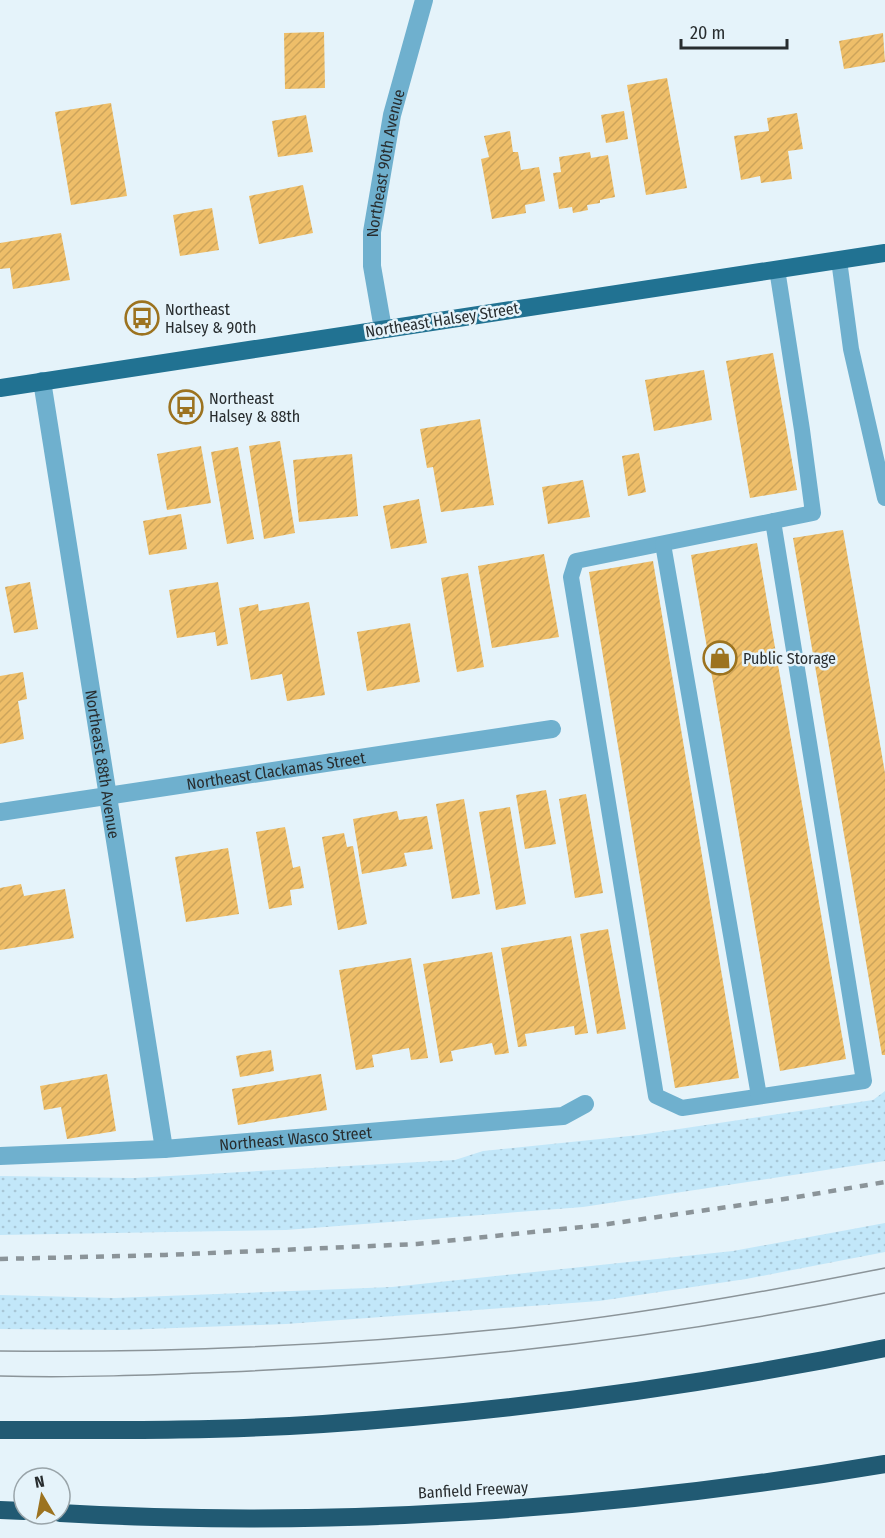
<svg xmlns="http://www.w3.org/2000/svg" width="885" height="1538" viewBox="0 0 885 1538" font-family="'Fira Sans Condensed',sans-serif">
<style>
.grass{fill:url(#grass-dots)}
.building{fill:url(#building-hatch)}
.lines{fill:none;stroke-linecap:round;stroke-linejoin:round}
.lane{stroke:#6fb0ce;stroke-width:16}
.street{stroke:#6fb0ce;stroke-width:18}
.primary{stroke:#217292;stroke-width:18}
.highway{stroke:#215a73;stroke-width:18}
.tram{stroke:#8b9499;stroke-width:1.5}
.rail{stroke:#8b9499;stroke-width:4.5;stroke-dasharray:8 8;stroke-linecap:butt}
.labels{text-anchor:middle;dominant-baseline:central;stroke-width:5;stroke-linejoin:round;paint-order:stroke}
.street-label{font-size:16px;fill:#282d2f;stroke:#e5f3fa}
.poi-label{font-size:16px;fill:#282d2f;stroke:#e5f3fa;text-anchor:start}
</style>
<defs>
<pattern id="grass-dots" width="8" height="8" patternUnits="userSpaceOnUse" patternTransform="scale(1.5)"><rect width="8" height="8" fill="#c2e7f9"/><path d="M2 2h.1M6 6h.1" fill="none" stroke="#a7c6d6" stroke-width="1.8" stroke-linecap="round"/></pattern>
<pattern id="building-hatch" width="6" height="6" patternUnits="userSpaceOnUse" patternTransform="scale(1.5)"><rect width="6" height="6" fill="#eebe69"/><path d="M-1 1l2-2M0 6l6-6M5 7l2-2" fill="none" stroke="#cca45b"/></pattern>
</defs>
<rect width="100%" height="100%" fill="#e5f3fa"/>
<!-- grass -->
<g class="grass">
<polygon points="885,1091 885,1161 583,1207 286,1230 0,1235 0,1176 134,1178 455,1160 483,1151 639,1135 873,1100"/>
<polygon points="885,1223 885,1252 746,1279 599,1301 286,1324 121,1330 0,1329 0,1295 114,1298 392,1287 733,1251"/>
</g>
<!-- building -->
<g class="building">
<polygon points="324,32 325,88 285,89 284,33"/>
<polygon points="883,33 885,62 844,69 839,41"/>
<polygon points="667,78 687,188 646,195 627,85"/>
<polygon points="111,103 127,196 71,205 55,112"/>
<polygon points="624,111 628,139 606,143 601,115"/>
<polygon points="797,113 803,149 788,151 792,179 761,183 760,176 741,180 734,136 769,131 767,118"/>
<polygon points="306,115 313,152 278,157 272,121"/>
<polygon points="510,131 513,152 518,152 521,170 539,167 545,201 525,205 526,213 492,219 481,159 489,157 484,136"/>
<polygon points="590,152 591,158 608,155 615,197 600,200 600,203 587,205 588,210 573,213 572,207 559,209 553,173 561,172 559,157"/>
<polygon points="303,185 313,233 259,244 249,196"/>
<polygon points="212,208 219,250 180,256 173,215"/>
<polygon points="61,233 70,280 13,289 10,268 0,269 0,243"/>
<polygon points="773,353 797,490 750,498 726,361"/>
<polygon points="704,370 712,420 654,431 645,380"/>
<polygon points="480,419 494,505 441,512 433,467 427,468 420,429"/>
<polygon points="280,441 295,533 264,539 249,446"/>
<polygon points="201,446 211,503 167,510 157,454"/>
<polygon points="238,447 254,539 227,544 211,452"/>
<polygon points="639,453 646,492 628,496 622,456"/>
<polygon points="352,454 358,516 299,522 293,460"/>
<polygon points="583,480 590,517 548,524 542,487"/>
<polygon points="419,499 427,543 391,549 383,506"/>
<polygon points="181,514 187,549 149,555 143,521"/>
<polygon points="843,530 885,773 885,1055 882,1055 793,538"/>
<polygon points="757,543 846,1059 780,1071 691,555"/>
<polygon points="544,554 559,637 492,648 478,566"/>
<polygon points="653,561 739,1078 675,1088 589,572"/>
<polygon points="468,573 484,667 457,672 441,578"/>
<polygon points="30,582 38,629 14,633 5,587"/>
<polygon points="218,582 228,644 217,646 215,632 177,638 169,590"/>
<polygon points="309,602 325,695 287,701 282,674 251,680 239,608 258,604 259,611"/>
<polygon points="410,623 420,682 367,691 357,632"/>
<polygon points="23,672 27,699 18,701 24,739 0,744 0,676"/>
<polygon points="546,790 556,844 525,849 516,795"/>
<polygon points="586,794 603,893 575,898 559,799"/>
<polygon points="464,799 480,894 452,899 436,804"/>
<polygon points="510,807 526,904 496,910 479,812"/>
<polygon points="397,811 399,820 427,816 433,849 404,853 407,866 362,874 353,819"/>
<polygon points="285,827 293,868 300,866 304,888 290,890 292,905 269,909 256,832"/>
<polygon points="344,833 347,847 353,846 367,924 338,930 322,837"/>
<polygon points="228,848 239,914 186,922 175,857"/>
<polygon points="21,884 24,896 65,889 74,938 0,950 0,888"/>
<polygon points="608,929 626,1029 597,1034 580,934"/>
<polygon points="571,936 588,1033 575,1035 574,1026 525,1034 527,1046 518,1047 501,948"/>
<polygon points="492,952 509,1053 495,1055 492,1043 451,1051 453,1061 440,1063 423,964"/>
<polygon points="411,958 428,1058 411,1060 409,1048 372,1055 374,1067 356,1070 339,970"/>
<polygon points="271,1050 274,1071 240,1077 236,1056"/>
<polygon points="107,1074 116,1131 67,1139 61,1107 44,1110 40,1086"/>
<polygon points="321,1074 327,1110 238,1125 232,1089"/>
</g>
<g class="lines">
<!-- lane -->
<g class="lane">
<polyline points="839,260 851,349 885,498"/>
<polyline points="773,521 864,1081 682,1108 656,1096 571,577 576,561 813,513 802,430 777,269"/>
<polyline points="663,544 759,1096"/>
</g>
<!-- street -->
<g class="street">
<path id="s1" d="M 383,329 L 372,266 L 372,232 L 392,115 L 424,0"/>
<path id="s2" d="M 42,381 L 164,1149"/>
<path id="s3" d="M 0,812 L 552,729"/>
<path id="s4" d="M 0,1156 L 164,1149 L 563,1116 L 585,1104"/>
</g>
<!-- primary -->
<polyline class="primary" points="0,388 885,253"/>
<!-- highway -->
<g class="highway">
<path d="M 0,1430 C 107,1430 215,1431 323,1424 C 512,1411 699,1386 885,1348"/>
<polyline points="0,1510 24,1511"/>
<path d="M 60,1513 C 331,1529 617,1509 885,1464"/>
</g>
<!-- tram -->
<g class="tram">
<path d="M 0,1351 C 174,1353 349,1345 522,1327 C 644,1314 765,1292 885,1268"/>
<path d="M 0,1376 C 76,1378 152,1375 227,1372 C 448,1363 668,1338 885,1293"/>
</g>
<!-- rail -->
<polyline class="rail" points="0,1259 165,1255 417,1244 601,1225 791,1198 885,1182"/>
</g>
<!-- icons -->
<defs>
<g id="bus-ring" transform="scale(1.725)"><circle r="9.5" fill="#e5f3fa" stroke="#9c7320" stroke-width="1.5"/><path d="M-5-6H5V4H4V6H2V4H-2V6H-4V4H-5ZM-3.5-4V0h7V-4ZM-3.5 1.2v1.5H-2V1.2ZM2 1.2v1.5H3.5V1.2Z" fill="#9c7320"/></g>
<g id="shop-ring" transform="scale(1.725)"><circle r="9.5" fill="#e5f3fa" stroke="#9c7320" stroke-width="1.5"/><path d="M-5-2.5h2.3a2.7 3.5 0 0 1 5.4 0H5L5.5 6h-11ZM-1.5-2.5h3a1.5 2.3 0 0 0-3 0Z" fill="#9c7320"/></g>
</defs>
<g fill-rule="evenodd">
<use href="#bus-ring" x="142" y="318"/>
<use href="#bus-ring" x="186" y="407"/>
<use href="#shop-ring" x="720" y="658"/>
</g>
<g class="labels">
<!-- street labels -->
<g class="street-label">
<text stroke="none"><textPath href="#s1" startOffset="168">Northeast 90th Avenue</textPath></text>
<text transform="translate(442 320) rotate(-9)">Northeast Halsey Street</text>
<text stroke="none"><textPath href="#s2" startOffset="388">Northeast 88th Avenue</textPath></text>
<text stroke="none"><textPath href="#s3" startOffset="279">Northeast Clackamas Street</textPath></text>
<text stroke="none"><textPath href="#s4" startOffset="296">Northeast Wasco Street</textPath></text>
<text transform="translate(473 1490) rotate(-3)">Banfield Freeway</text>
</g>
<!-- poi labels -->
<g class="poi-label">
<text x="165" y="309">Northeast<tspan x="165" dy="18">Halsey &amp; 90th</tspan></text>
<text x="209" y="398">Northeast<tspan x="209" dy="18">Halsey &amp; 88th</tspan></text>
<text x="743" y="658">Public Storage</text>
</g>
</g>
<!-- north arrow -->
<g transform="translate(42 1496) rotate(350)"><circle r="28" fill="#e5f3fa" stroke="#99a4a9" stroke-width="1.5"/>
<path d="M0-4.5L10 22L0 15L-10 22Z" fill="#9c7320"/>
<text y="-9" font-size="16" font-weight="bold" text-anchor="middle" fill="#282d2f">N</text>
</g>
<!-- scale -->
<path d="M681 39v9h106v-9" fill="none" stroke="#282d2f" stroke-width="3"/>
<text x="690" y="39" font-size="18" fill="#282d2f" stroke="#e5f3fa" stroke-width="4.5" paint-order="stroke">20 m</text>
</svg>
